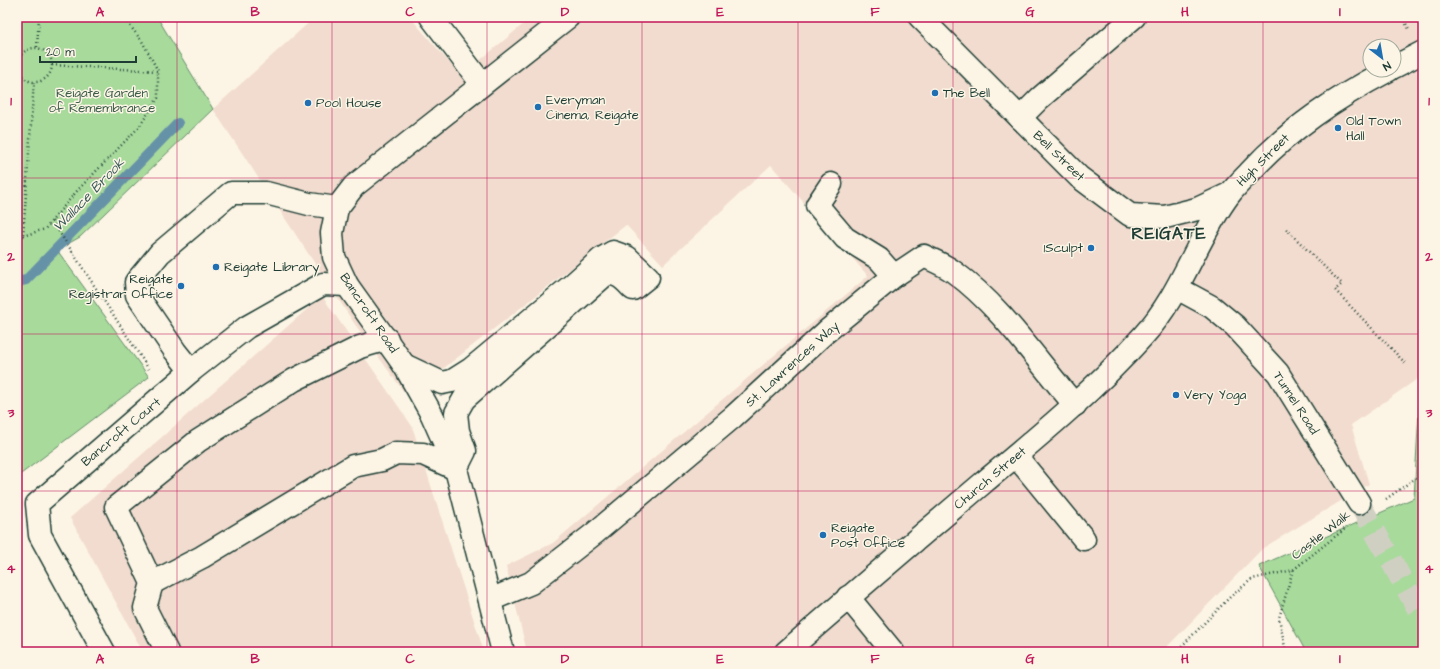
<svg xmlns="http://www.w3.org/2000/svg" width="1440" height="669" viewBox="0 0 1440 669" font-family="'Architects Daughter',sans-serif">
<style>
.built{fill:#f2dccf;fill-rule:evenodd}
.green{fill:#a8da9c;stroke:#648c68}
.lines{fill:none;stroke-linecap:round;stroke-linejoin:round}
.stream{stroke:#6692a7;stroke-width:10}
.minor-tunnel{stroke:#d0d0c2;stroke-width:22;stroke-dasharray:22 11;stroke-linecap:butt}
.minor-casing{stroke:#1f3d34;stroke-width:25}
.major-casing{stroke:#1f3d34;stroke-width:25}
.path{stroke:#1f3d34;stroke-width:2.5;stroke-dasharray:1 3;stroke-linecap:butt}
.minor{stroke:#fcf5e5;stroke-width:22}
.major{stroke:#fcf5e5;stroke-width:22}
.grid{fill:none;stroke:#c2185b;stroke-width:1;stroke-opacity:0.55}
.poi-dot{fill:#1f6fb2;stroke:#fcf5e5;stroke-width:1.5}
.labels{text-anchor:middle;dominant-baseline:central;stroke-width:3;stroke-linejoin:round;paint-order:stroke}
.park-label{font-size:13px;fill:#3a5c49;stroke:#fcf5e5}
.poi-label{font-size:13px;fill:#1f3d34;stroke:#fcf5e5;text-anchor:start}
.street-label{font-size:13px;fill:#1f3d34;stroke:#fcf5e5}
.water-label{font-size:14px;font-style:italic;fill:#37595a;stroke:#fcf5e5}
.district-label{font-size:17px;font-weight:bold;letter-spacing:1px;fill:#1f3d34;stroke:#fcf5e5}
.neatline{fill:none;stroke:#c2185b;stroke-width:1.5}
.grid-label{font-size:13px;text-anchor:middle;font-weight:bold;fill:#c2185b}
</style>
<rect width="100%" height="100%" fill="#fcf5e5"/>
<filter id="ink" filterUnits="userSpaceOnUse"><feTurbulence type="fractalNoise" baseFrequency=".025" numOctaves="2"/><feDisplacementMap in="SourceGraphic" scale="8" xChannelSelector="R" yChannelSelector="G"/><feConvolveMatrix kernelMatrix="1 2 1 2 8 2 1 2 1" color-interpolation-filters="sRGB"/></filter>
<g filter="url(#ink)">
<!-- built -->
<g class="built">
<path d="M 315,17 L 410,17 L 461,76 L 532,17 L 1105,17 L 1118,32 L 1143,17 L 1423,17 L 1423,375 L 1351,425 L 1369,484 L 1263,548 L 1162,652 L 527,652 L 506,566 L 553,543 L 868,276 L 771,165 L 663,265 L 626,225 L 444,368 L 404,392 L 354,323 L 213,109 ZM 1370,46 L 1394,46 L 1394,70 L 1370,70 Z"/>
<polygon points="322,296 412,426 484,652 143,652 70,518"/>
</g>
<!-- green -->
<g class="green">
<polygon points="17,17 157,17 213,109 80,237 57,250 149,377 17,477"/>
<polygon points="1423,391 1423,652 1306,652 1259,566 1414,498 1420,393"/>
</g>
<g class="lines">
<!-- stream -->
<polyline class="stream" points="17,282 26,280 178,123"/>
<!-- minor-tunnel -->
<polyline class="minor-tunnel" points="1359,503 1423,618"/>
<!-- minor casing -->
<g class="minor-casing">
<g id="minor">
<polyline points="431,17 482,84"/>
<polyline points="1020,118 1040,98 1134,17"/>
<polyline points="831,184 817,205 845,238 879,259 894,276"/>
<polyline points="1177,288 1212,307 1235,326 1278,373 1359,503"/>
<polyline points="191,371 175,351 137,295 136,282 160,253 231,193 266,193 309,204 337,208"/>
<polyline points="1016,456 1084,539"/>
<path d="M 152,583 L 202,557 L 353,466 L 382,460 L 396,453 L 423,454 L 456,469 L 465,451 L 458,431 L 456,413 L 464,399 L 606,274 C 619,273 624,280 633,289 L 648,277 L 627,257 L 613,252 L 601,259 L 572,285 L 471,369 L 452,381 L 442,383 L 404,365"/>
<polyline points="848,597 893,652"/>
<path d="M 490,600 L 531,583 L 595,533 L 733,417 L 827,331 L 894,276 L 924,256 C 934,261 945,265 954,272 C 1002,307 1036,360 1075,405"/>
<polyline points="104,652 40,535 37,504 191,371 247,327 323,284 347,285"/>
<polyline points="167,652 145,608 152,583 116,507 198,441 294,380 360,347 387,339"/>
</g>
</g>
<!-- major casing -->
<g class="major-casing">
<g id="major">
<polyline points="920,17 1079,177 1130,215 1165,217 1197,209 1229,194"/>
<polyline points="1394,67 1423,52"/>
<polyline points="503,652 456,469 432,415 404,365 347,285 334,257 332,233 337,208 354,186 568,17"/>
<path d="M 786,652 C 851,595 917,539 983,483 C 1038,437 1095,390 1143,336 C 1181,295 1196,239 1229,195 C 1235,187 1242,180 1249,173 C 1289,129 1336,98 1389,70"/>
</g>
</g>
<!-- path -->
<g class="path">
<polyline points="1402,17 1409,29"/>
<polyline points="37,47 39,17"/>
<circle cx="35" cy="65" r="17"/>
<polyline points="52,65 157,71"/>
<polyline points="52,221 150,371"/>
<polyline points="1286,229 1342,284 1335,290 1407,365"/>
<polyline points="23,236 45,229 76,192 139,127 158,98 158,71 142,41 123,17"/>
<polyline points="17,237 23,236 34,82"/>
<polyline points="1422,388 1423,388"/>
<polyline points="1386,499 1423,473"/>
<polyline points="1176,652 1230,597 1252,579 1293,570 1346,528"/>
<polyline points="1286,652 1279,618 1293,570"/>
</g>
<!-- minor -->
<use href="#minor" class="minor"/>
<!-- major -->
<use href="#major" class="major"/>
</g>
</g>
<!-- grid -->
<path class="grid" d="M 177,17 L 177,652M 332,17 L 332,652M 487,17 L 487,652M 642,17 L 642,652M 798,17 L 798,652M 953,17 L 953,652M 1108,17 L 1108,652M 1263,17 L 1263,652M 17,178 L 1423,178M 17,334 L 1423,334M 17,491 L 1423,491"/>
<!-- markers -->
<g class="poi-dot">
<circle cx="935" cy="93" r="4"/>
<circle cx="308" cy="103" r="4"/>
<circle cx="538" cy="107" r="4"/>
<circle cx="1338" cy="128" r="4"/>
<circle cx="1091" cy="248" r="4"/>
<circle cx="216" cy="267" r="4"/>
<circle cx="181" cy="286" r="4"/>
<circle cx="1176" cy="395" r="4"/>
<circle cx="823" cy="535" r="4"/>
</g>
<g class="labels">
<!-- park labels -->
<g class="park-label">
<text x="102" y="93">Reigate Garden<tspan x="102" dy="15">of Remembrance</tspan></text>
</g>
<!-- poi labels -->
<g class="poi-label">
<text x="943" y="93">The Bell</text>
<text x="546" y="100">Everyman<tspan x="546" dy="15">Cinema, Reigate</tspan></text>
<text x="316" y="103">Pool House</text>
<text x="1346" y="121">Old Town<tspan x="1346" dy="15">Hall</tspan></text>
<text x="1083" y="248" text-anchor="end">1Sculpt</text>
<text x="224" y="267">Reigate Library</text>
<text x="173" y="279" text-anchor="end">Reigate<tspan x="173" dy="15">Registrar Office</tspan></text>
<text x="1184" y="395">Very Yoga</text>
<text x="831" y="528">Reigate<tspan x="831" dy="15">Post Office</tspan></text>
</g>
<!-- street labels -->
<g class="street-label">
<text transform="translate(1059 156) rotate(44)">Bell Street</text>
<text transform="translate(1263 160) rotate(-45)">High Street</text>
<text transform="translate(369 313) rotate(56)">Bancroft Road</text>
<text transform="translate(792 364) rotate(-42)">St. Lawrences Way</text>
<text transform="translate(1296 403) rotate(57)">Tunnel Road</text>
<text transform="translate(121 432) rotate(-40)">Bancroft Court</text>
<text transform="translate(990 478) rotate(-40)">Church Street</text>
<text transform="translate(1321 535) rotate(-38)">Castle Walk</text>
</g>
<!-- water labels -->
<g class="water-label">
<text transform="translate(89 195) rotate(-46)">Wallace Brook</text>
</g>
<!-- district labels -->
<g class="district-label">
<text x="1169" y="234">REIGATE</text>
</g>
</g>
<!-- margin -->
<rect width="1440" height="669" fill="none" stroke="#fcf5e5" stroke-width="44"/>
<!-- north arrow -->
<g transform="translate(1382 58) rotate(149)"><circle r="19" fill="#fcf5e5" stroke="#a4ab9e"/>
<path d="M0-3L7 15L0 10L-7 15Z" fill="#1f6fb2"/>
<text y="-6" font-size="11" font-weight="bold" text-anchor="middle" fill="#1f3d34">N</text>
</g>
<!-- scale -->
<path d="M40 56v6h96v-6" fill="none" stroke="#1f3d34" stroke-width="2"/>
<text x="46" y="56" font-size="12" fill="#1f3d34" stroke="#fcf5e5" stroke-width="3" paint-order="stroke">20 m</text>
<rect x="22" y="22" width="1396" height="625" class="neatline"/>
<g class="grid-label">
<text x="100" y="16">A</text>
<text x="255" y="16">B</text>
<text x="410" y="16">C</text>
<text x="565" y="16">D</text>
<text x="720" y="16">E</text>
<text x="875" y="16">F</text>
<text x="1030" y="16">G</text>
<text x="1185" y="16">H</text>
<text x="1340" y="16">I</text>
<text x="11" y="105">1</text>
<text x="1429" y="105">1</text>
<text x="11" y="261">2</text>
<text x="1429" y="261">2</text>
<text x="11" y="417">3</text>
<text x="1429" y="417">3</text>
<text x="11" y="573">4</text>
<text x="1429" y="573">4</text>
<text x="100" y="663">A</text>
<text x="255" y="663">B</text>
<text x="410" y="663">C</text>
<text x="565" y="663">D</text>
<text x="720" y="663">E</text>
<text x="875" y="663">F</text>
<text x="1030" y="663">G</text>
<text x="1185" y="663">H</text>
<text x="1340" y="663">I</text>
</g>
</svg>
